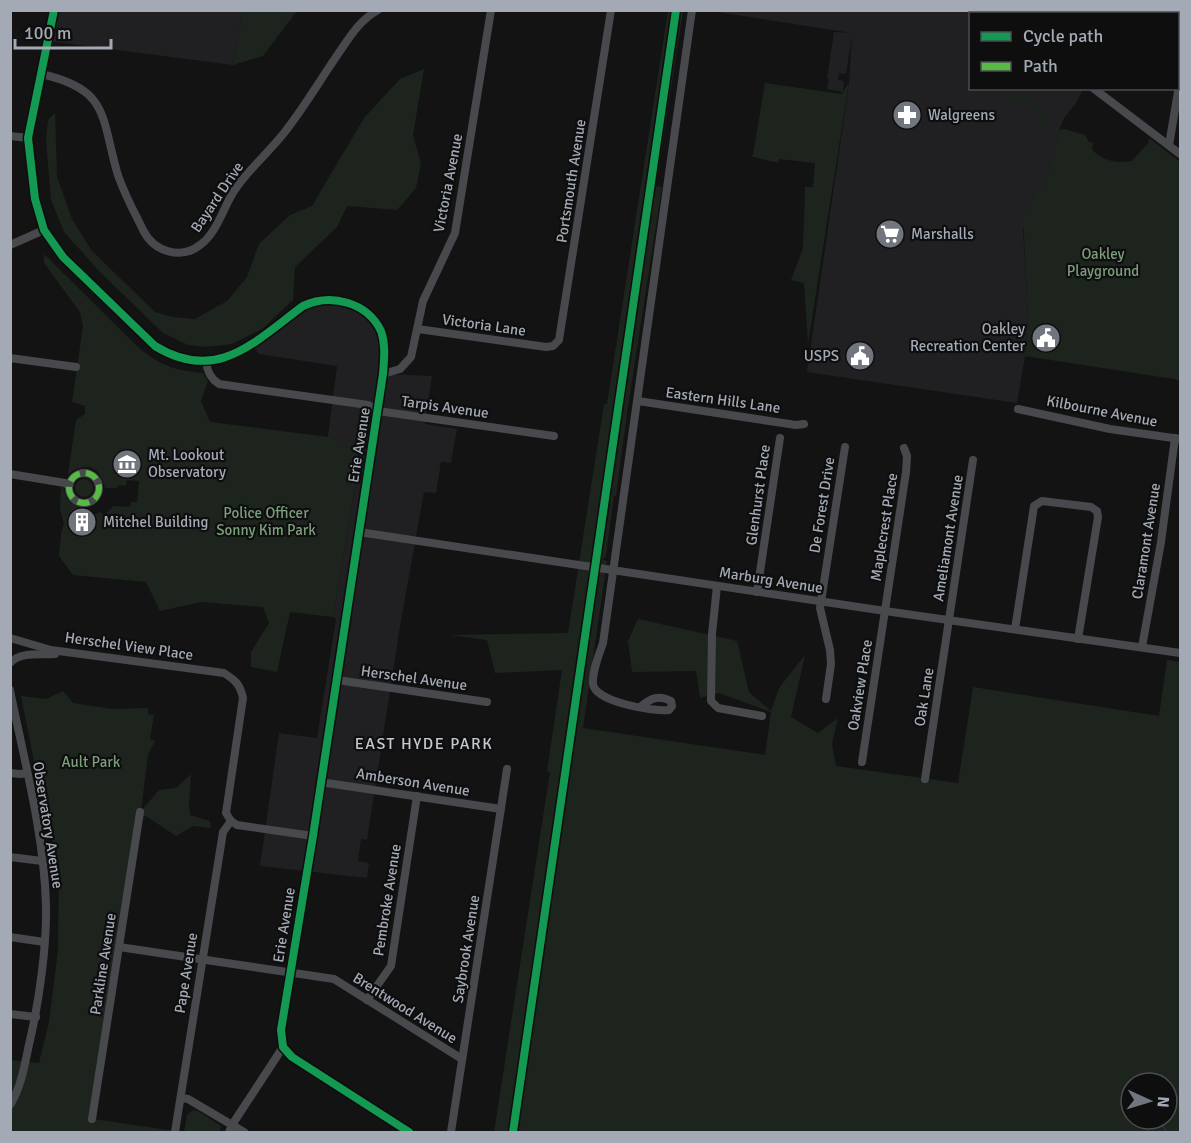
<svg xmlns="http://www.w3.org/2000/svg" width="1191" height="1143" viewBox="0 0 1191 1143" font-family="Signika,sans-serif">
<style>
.built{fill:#202022}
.green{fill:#1d241e;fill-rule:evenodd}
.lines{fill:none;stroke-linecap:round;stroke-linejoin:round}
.stream{stroke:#272f35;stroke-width:2}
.minor{stroke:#48494c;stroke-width:8}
.quiet{stroke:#58b947;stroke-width:6;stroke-dasharray:12 6;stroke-linecap:butt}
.cycleway-casing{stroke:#0e0e0f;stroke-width:11}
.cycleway{stroke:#139951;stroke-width:8}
.labels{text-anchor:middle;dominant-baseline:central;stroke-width:4.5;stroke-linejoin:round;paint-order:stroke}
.poi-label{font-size:15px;fill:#a4aab5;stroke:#0e0e0f;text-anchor:start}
.street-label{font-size:15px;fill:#a4aab5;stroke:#0e0e0f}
.park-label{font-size:15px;fill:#7c9f7b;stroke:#0e0e0f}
.neighbourhood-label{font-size:16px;letter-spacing:1.5px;fill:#c5c9d1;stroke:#0e0e0f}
</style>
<rect width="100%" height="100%" fill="#131314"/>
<!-- built -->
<g class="built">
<polygon points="692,10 991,11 995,13 970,14 970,88 1083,89 1076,103 1064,118 1059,130 1055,164 1023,228 1028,317 1025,356 1017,403 807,372 849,84 852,35 846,74 839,73 838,80 844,81 843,92 827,89 829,79 827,78 834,32 852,33 711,11"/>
<polygon points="54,11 243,11 233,65 48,41"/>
<polygon points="312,302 349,303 380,330 383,374 432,376 425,424 457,429 451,463 441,462 436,493 424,492 400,626 367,840 361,839 358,861 369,863 367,878 260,866 279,733 317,738 336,619 333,617 361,449 327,444 337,366 259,354 252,344"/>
</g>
<!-- green -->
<g class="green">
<polygon points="243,11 297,11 263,56 233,65"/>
<path d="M 668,11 L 683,11 L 656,186 L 662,187 L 628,407 L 616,496 L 614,496 L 606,556 L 602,560 L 607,561 L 583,728 L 765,755 L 771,712 L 719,693 L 700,698 L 696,671 L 632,672 L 628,641 L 638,619 L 737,641 L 749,692 L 771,711 L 779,688 L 805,655 L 791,717 L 818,733 L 838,718 L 832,744 L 836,766 L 958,783 L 973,687 L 1159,716 L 1167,660 L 1180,662 L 1180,1132 L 494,1132 L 550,772 L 547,771 L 562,670 L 495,673 L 487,640 L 449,635 L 568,633 L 604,404 L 607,404 ZM 1131,1083 L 1167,1083 L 1167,1119 L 1131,1119 Z"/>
<polygon points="424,69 413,135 421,163 416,188 397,210 347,206 337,227 295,267 293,300 262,329 232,344 205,347 188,345 163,333 99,271 64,232 51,200 46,139 48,120 55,113 57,177 72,219 92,251 155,312 173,317 195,319 227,301 247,277 259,244 290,215 312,206 364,118 400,79"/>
<polygon points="849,82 808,344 804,283 791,280 803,248 805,187 813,187 815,163 779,159 778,163 750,156 753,155 765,83 842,94"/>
<path d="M 1015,94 L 1022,95 L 1048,114 L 1047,123 L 1042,125 C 1039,122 1038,118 1036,115 C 1032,109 1021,101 1014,99 Z"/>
<path d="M 1064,129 L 1085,135 L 1089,142 L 1093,143 L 1092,149 C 1101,161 1118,164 1132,161 L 1148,143 L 1149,138 L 1180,162 L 1180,380 L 1025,356 L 1028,317 L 1023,216 L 1047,178 L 1055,153 L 1059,130 Z"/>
<path d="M 44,254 L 140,349 C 164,367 174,370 203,373 L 208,381 L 201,401 L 210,422 L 329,437 L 347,447 L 361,449 L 333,617 L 290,612 L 277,672 L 251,667 L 251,652 L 269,623 L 263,607 L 201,602 L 160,611 L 146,582 L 73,575 L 59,556 L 61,534 L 64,523 L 60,510 L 61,486 L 63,487 C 66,499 70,505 82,508 L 79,517 L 74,517 L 73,526 L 78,527 L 78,530 L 81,532 L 90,532 L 93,527 L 93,515 L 100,512 L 105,515 L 113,506 L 130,507 L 131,502 L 137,502 L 139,481 L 127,480 L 126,486 L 119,485 L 117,488 L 105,488 C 100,465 86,461 68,474 L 76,420 L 85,414 L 85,406 L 72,402 L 83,326 L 80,312 L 44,263 Z"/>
<circle cx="84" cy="488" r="9"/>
<polygon points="63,691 73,703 112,709 148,708 148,714 154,715 150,739 155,741 148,755 141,811 159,790 176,788 191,774 189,805 190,815 210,821 211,828 193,826 176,836 146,816 139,818 93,1119 183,1132 11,1132 10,1060 39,1063 49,1022 58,950 59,866 54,845 47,827 21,696 46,699"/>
<polygon points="193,1110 198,1111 221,1126 220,1132 184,1132 187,1115"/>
</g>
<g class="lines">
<!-- stream -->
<polyline class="stream" points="1156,1119 1159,1121 1167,1132"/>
<!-- minor -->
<g class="minor">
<path d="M 54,10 L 28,138 L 35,199 L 44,230 L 63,257 L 155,346 C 217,384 254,342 303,306 C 331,293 367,302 381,331 C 386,345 384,360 383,374 L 313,836 L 281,1030 L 283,1047 L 292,1057 L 409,1132"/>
<polyline points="991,10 994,14"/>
<path d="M 41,74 C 109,89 101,116 117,172 C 123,192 134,211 143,230 C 154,252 181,260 200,245 C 217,233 223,208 234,191 C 248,170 268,153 284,133 C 303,109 319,82 336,57 C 348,40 358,21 378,10"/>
<polyline points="1093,88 1180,154"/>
<polyline points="10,136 28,138"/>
<polyline points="1169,145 1180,80"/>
<polyline points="10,245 44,230"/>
<polyline points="418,329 546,347 553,346 559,340 611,10"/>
<polyline points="10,358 76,367"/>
<path d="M 206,362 C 207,370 211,379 219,384 L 368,405 L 378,411 L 554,436"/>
<polyline points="383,374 400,369 411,357 423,301 455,233 491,10"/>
<polyline points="638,401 796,425 804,424"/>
<polyline points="1018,409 1110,429 1180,439"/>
<circle cx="84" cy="488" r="15"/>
<polyline points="10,474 65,483 69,486"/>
<polyline points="359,532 885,611 1180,653"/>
<polyline points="717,586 712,634 711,701 718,708 762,716"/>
<polyline points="757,592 780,438"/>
<polyline points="1015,629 1034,506 1042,501 1091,507 1097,511 1098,517 1078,639"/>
<path d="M 10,638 L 51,650 L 224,673 C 235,680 240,684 243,698 L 226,813 L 231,821 L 237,825 L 313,836"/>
<polyline points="1142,647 1161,542 1175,438"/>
<path d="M 10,663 C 21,651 41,655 55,654"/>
<polyline points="337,680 487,702"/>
<path d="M 10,690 C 24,760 44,833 46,905 C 47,945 39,1002 30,1040 C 25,1062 22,1086 10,1105"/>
<polyline points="826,699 831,664 830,650 820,608 845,447"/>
<path d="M 640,707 C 650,699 658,694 671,701 L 672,706 L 669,710 C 654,712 595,702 593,684 C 592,671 599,655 603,643 L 692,10"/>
<polyline points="862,762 906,472 907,456 904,448"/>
<polyline points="10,773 20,774 27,773"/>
<polyline points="925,779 973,460"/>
<polyline points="320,782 501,809"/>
<polyline points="10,857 42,861"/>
<polyline points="10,937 44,942"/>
<polyline points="119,947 334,979 462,1059"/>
<polyline points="367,1000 391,966 417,796"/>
<polyline points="10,1014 36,1017"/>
<polyline points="181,1098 188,1099 244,1132"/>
<polyline points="92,1119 140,812"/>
<polyline points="175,1132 223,832 231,821"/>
<polyline points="229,1132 232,1125 283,1047"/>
<polyline points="451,1132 507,769"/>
</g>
<!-- quiet -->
<circle class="quiet" cx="84" cy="488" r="15"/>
<!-- cycleway casing -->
<g class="cycleway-casing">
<g id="cycleway">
<path d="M 54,10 L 28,138 L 35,199 L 44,230 L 63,257 L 155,346 C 217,384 254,342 303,306 C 331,293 367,302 381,331 C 386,345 384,360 383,374 L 313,836 L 281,1030 L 283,1047 L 292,1057 L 409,1132"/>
<polyline points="513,1132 676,10"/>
</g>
</g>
<!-- cycleway -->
<use href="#cycleway" class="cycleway"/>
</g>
<!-- icons -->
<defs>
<g id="pharmacy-disc" transform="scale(1.5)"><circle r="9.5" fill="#71757d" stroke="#0e0e0f"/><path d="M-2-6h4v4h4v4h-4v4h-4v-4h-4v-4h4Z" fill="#fff"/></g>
<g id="supermarket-disc" transform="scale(1.5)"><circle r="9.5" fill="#71757d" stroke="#0e0e0f"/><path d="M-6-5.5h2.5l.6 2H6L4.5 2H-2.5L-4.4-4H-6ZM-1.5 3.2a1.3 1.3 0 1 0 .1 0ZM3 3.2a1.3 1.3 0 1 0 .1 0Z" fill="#fff"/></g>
<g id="civic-disc" transform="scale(1.5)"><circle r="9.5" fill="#71757d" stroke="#0e0e0f"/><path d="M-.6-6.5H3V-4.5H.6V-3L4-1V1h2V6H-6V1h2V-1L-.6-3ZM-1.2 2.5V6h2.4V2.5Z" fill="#fff"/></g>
<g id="museum-disc" transform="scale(1.5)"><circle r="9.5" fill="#71757d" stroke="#0e0e0f"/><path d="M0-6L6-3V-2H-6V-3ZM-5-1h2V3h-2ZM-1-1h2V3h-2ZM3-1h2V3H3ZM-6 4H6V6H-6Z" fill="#fff"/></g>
<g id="building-disc" transform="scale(1.5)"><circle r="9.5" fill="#71757d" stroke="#0e0e0f"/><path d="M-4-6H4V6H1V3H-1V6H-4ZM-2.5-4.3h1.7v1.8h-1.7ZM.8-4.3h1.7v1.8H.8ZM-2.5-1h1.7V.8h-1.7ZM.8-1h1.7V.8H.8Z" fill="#fff"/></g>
</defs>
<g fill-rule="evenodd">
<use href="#pharmacy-disc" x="907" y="115"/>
<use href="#supermarket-disc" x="890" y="234"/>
<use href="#civic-disc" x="1046" y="338"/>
<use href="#civic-disc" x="860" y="356"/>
<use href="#museum-disc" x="127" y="464"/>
<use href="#building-disc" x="82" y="522"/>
</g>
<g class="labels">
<!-- poi labels -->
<g class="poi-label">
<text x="928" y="115">Walgreens</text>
<text x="911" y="234">Marshalls</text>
<text x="1025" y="329" text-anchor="end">Oakley<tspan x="1025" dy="17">Recreation Center</tspan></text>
<text x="839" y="356" text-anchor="end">USPS</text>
<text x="148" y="455">Mt. Lookout<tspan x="148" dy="17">Observatory</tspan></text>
<text x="103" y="522">Mitchel Building</text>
</g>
<!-- street labels -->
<g class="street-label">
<text transform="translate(571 181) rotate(-81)">Portsmouth Avenue</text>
<text transform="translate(448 183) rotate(-79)">Victoria Avenue</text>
<text transform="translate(217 197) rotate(-56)">Bayard Drive</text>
<text transform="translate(484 325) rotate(8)">Victoria Lane</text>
<text transform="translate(723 400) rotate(8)">Eastern Hills Lane</text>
<text transform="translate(445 407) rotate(8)">Tarpis Avenue</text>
<text transform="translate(1102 411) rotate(11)">Kilbourne Avenue</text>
<text transform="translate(359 445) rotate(-81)">Erie Avenue</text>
<text transform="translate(758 495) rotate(-82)">Glenhurst Place</text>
<text transform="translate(822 505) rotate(-81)">De Forest Drive</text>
<text transform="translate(884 527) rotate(-81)">Maplecrest Place</text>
<text transform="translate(948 538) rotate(-81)">Ameliamont Avenue</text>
<text transform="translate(1146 541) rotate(-81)">Claramont Avenue</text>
<text transform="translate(771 580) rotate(9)">Marburg Avenue</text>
<text transform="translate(129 646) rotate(8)">Herschel View Place</text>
<text transform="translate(414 678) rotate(8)">Herschel Avenue</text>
<text transform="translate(860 685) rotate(-81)">Oakview Place</text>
<text transform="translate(924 697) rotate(-81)">Oak Lane</text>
<text transform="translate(413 782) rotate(9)">Amberson Avenue</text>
<text transform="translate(48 825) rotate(81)">Observatory Avenue</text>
<text transform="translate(387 900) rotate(-81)">Pembroke Avenue</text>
<text transform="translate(284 925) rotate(-81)">Erie Avenue</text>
<text transform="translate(466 949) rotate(-81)">Saybrook Avenue</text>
<text transform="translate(103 964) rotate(-81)">Parkline Avenue</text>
<text transform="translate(186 973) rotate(-81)">Pape Avenue</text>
<text transform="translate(405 1008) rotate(32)">Brentwood Avenue</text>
</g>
<!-- park labels -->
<g class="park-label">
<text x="1103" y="254">Oakley<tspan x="1103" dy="17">Playground</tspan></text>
<text x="266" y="513">Police Officer<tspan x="266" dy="17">Sonny Kim Park</tspan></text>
<text x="91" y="762">Ault Park</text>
</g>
<!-- neighbourhood labels -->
<g class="neighbourhood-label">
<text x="424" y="744">EAST HYDE PARK</text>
</g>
</g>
<!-- border -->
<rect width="1191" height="1143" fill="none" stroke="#a4aab5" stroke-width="24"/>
<!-- legend -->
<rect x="969" y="12" width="210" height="78" fill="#0e0e0f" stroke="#4a4c51" stroke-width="1.5"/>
<rect x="981" y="32" width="30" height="9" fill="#139951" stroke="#4a4c51" stroke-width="1.5"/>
<text x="1023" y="42" font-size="18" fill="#a4aab5">Cycle path</text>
<rect x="981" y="62" width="30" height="9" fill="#58b947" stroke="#4a4c51" stroke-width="1.5"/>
<text x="1023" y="72" font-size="18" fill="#a4aab5">Path</text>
<!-- north arrow -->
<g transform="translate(1149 1101) rotate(94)"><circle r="28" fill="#0e0e0f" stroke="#4a4c51" stroke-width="1.5"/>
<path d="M0-4.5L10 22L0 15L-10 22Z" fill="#71757d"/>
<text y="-9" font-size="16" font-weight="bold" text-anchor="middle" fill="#a4aab5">N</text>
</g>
<!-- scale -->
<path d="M15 39v9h96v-9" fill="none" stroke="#a4aab5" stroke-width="3"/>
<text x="24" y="39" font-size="18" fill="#a4aab5" stroke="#0e0e0f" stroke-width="4.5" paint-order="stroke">100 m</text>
</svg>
